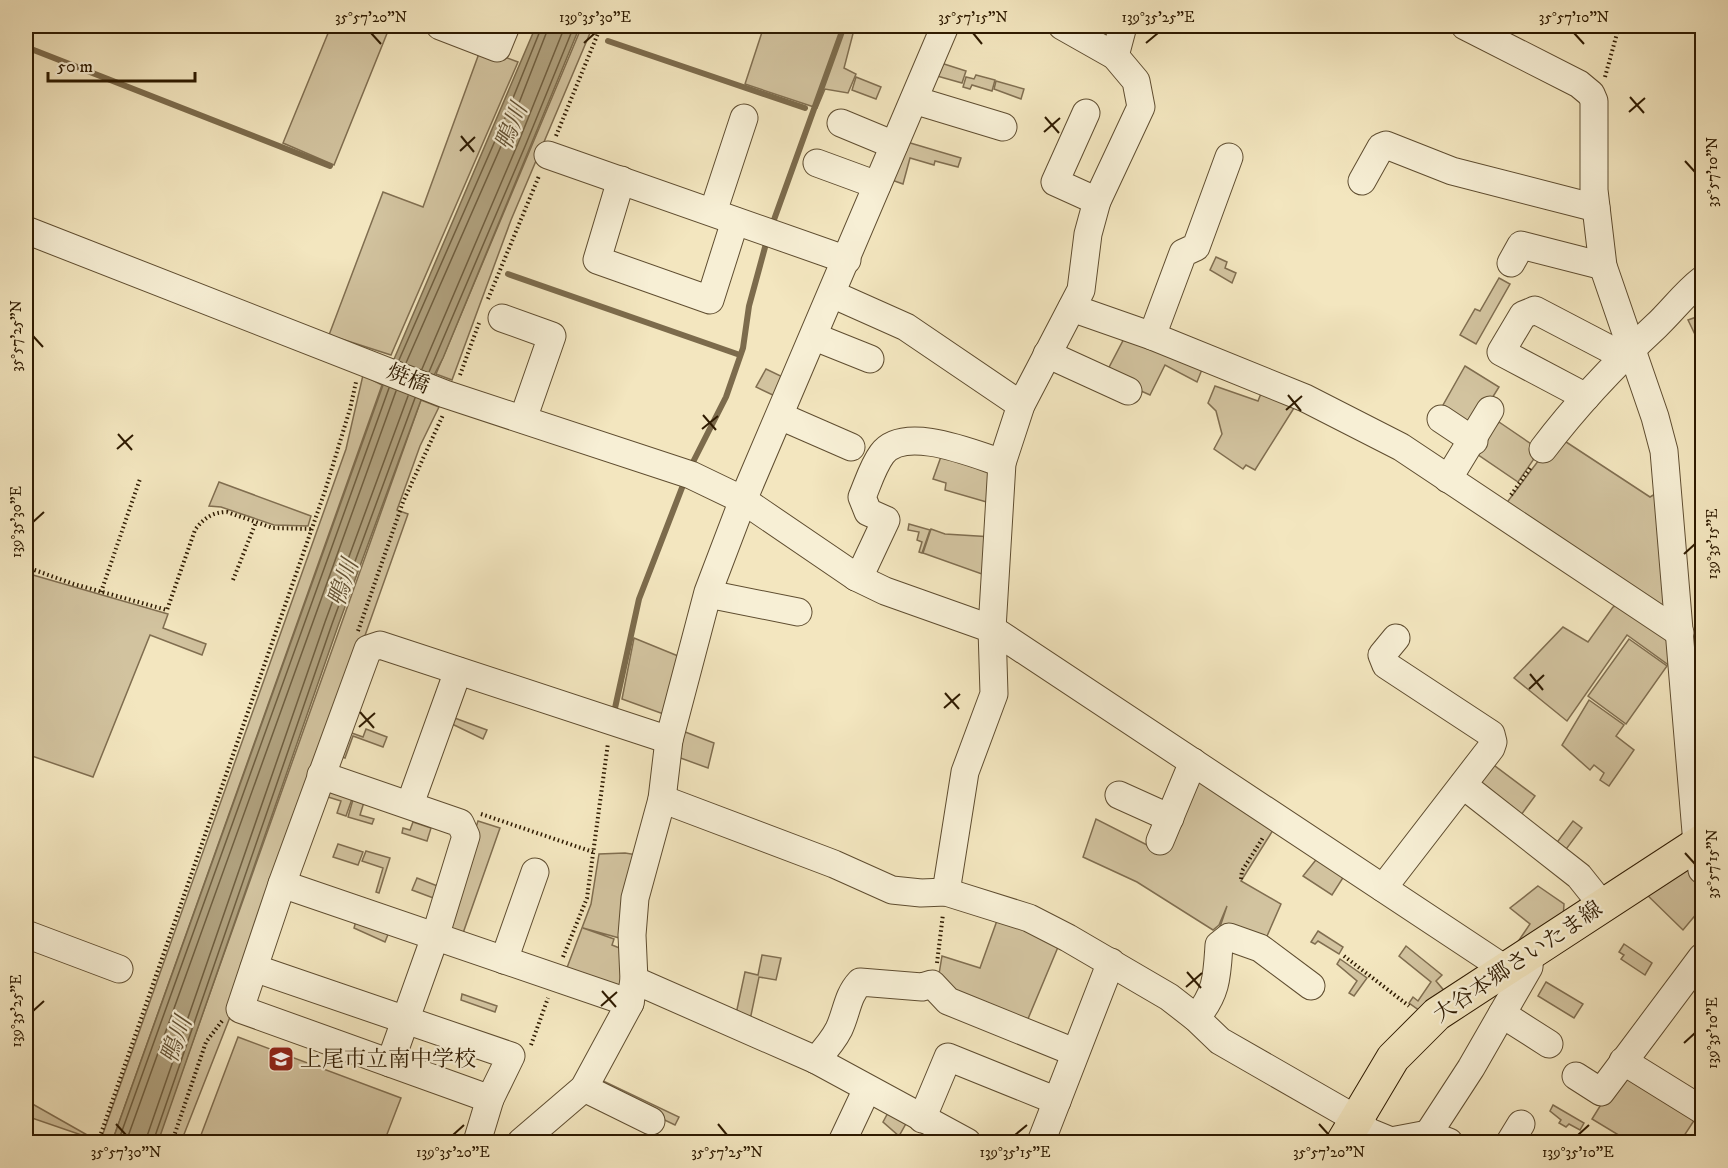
<svg xmlns="http://www.w3.org/2000/svg" width="1728" height="1168" viewBox="0 0 1728 1168" font-family="'IM FELL DW Pica','Noto Serif JP',serif">
<style>
.green{fill:#d2c39f;stroke:#806e50;stroke-width:1.5}
.water{fill:#b0a17e;stroke:#7c6b4c;stroke-width:1.5}
.lines{fill:none;stroke-linecap:round;stroke-linejoin:round}
.shore{stroke:#6f5e3f;stroke-width:1.5}
.stream{stroke:#7c6b4c;stroke-width:6}
.minor-casing{stroke:#5f4d30;stroke-width:29}
.major-casing{stroke:#2e1a00;stroke-width:35}
.path{stroke:#2e1a00;stroke-width:4;stroke-dasharray:1.5 3;stroke-linecap:butt}
.minor{stroke:#f7efd5;stroke-width:27}
.major{stroke:#f3e6bf;stroke-width:33}
.ticks{fill:none;stroke:#2e1a00;stroke-width:2}
.labels{text-anchor:middle;dominant-baseline:central;stroke-width:4.5;stroke-linejoin:round;paint-order:stroke}
.street-label{font-size:22px;fill:#2e1a00;stroke:#f7efd5}
.poi-label{font-size:22px;fill:#2e1a00;stroke:#f7efd5;text-anchor:start}
.water-label{font-size:24px;font-style:italic;fill:#625032;stroke:#f7efd5}
.neatline{fill:none;stroke:#2e1a00;stroke-width:2}
.ticks-label{font-size:15px;text-anchor:middle;fill:#2e1a00}
</style>
<rect width="100%" height="100%" fill="#f3e6bf"/>
<filter id="stains"><feTurbulence type="fractalNoise" baseFrequency=".00333" numOctaves="4"/><feColorMatrix values="0 0 0 0 .2 0 0 0 0 .09 0 0 0 0 .02 0 0 0 .5 -.17"/></filter>
<radialGradient id="worn" r=".72"><stop offset=".6" stop-color="#630" stop-opacity="0"/><stop offset="1" stop-color="#630" stop-opacity=".3"/></radialGradient>
<!-- green -->
<g class="green">
<polygon points="331,26 390,26 334,165 283,143"/>
<polygon points="582,26 593,26 511,220 452,380 436,374"/>
<polygon points="764,26 855,26 844,68 856,74 848,93 825,89 817,108 745,84"/>
<polygon points="481,48 518,62 391,355 329,335 383,192 423,207"/>
<polygon points="941,63 966,71 962,83 937,76"/>
<polygon points="976,75 995,80 992,91 972,85 970,89 963,87 966,77 974,79"/>
<polygon points="856,77 881,87 876,99 852,90"/>
<polygon points="996,81 1024,89 1021,99 994,89"/>
<polygon points="907,142 961,158 958,167 935,161 934,165 910,158 903,184 889,179"/>
<polygon points="1216,257 1227,262 1225,268 1236,273 1232,283 1210,270"/>
<polygon points="1499,278 1510,284 1476,344 1460,335 1475,309 1480,311"/>
<polygon points="1699,316 1702,325 1701,347 1688,320"/>
<polygon points="1127,333 1205,362 1197,382 1165,365 1150,395 1105,375"/>
<polygon points="1465,366 1499,387 1471,432 1438,414"/>
<polygon points="766,369 787,379 779,398 756,387"/>
<polygon points="363,375 382,385 112,1142 100,1142 346,449"/>
<polygon points="1215,386 1258,401 1264,386 1299,400 1255,470 1246,465 1243,469 1214,449 1222,434 1216,411 1208,403"/>
<polygon points="421,400 439,407 420,446 397,510 408,514 230,1017 181,1142 157,1142"/>
<polygon points="1499,422 1540,450 1518,482 1474,452"/>
<polygon points="1557,436 1650,497 1660,491 1672,608 1661,616 1502,509"/>
<polygon points="943,451 991,468 990,503 945,490 946,483 933,479"/>
<polygon points="219,482 311,516 308,526 274,525 221,507 209,506"/>
<polygon points="909,524 930,530 922,553 919,552 922,542 917,540 919,532 908,530"/>
<polygon points="931,529 945,534 993,537 993,578 923,553"/>
<polygon points="26,573 168,614 163,628 206,644 202,655 150,635 93,777 26,754"/>
<polygon points="1622,603 1670,633 1670,666 1627,635 1567,721 1514,678 1563,627 1588,642 1613,607"/>
<polygon points="634,638 683,658 669,716 622,699"/>
<polygon points="1629,639 1667,666 1626,724 1588,696"/>
<polygon points="1589,700 1624,725 1616,736 1634,750 1609,786 1600,780 1604,773 1594,765 1590,770 1562,745"/>
<polygon points="452,717 487,730 483,739 450,723"/>
<polygon points="366,729 387,737 383,747 353,736 345,758 342,757 349,732 363,737"/>
<polygon points="680,730 714,743 708,768 675,756"/>
<polygon points="1487,760 1535,796 1518,819 1470,784"/>
<polygon points="1198,778 1275,827 1241,881 1281,904 1264,943 1220,927 1227,906 1219,925 1213,930 1137,882 1083,857 1096,819 1151,847"/>
<polygon points="330,791 353,796 346,816 337,813 341,801 328,797"/>
<polygon points="354,796 365,799 360,815 374,819 372,824 348,817"/>
<polygon points="478,821 500,828 462,936 443,931"/>
<polygon points="1573,821 1582,828 1564,852 1555,845"/>
<polygon points="413,822 431,828 427,841 402,833 403,828 410,830"/>
<polygon points="338,844 363,852 358,865 333,857"/>
<polygon points="366,851 390,858 379,893 376,892 383,868 362,861"/>
<polygon points="625,853 638,855 623,939 583,928 614,939 612,945 622,949 622,995 565,973 591,904 599,854"/>
<polygon points="1319,856 1346,873 1332,895 1303,876"/>
<polygon points="1695,859 1702,895 1702,911 1698,912 1683,930 1643,891"/>
<polygon points="417,878 440,887 436,899 412,890"/>
<polygon points="1538,886 1564,904 1563,920 1511,952 1530,924 1510,908"/>
<polygon points="999,915 1061,940 1025,1026 944,991 938,980 942,956 980,968"/>
<polygon points="356,921 389,932 385,942 354,928"/>
<polygon points="1318,931 1343,947 1339,954 1318,941 1315,944 1311,942"/>
<polygon points="1624,944 1652,963 1645,975 1621,959 1624,955 1619,952"/>
<polygon points="1406,946 1442,975 1436,981 1447,994 1423,1013 1409,1003 1413,997 1418,1001 1431,982 1399,956"/>
<polygon points="762,955 781,958 776,980 759,977 750,1020 736,1014 745,972 758,975"/>
<polygon points="1340,959 1367,978 1354,996 1349,993 1357,981 1337,964"/>
<polygon points="1546,982 1583,1004 1574,1018 1538,996"/>
<polygon points="462,994 497,1006 495,1012 461,1000"/>
<polygon points="238,1037 401,1098 384,1142 221,1142 201,1135"/>
<polygon points="1620,1074 1697,1116 1680,1142 1630,1142 1592,1119"/>
<polygon points="601,1080 679,1117 675,1125 604,1091"/>
<polygon points="26,1101 29,1102 96,1140 26,1116"/>
<polygon points="1553,1105 1584,1123 1580,1130 1569,1124 1566,1127 1559,1123 1561,1120 1550,1111"/>
<polygon points="890,1109 908,1120 899,1136 883,1122"/>
</g>
<!-- water -->
<polygon class="water" points="536,26 580,26 443,358 421,400 338,626 158,1142 112,1142 383,385"/>
<g class="lines">
<!-- shore -->
<g class="shore">
<polyline points="399,360 505,118 542,26"/>
<polyline points="406,363 512,121 549,26"/>
<polyline points="422,369 519,141 565,26"/>
<polyline points="429,372 526,144 574,26"/>
<polyline points="118,1142 389,388"/>
<polyline points="126,1142 396,391"/>
<polyline points="145,1142 325,622 408,396"/>
<polyline points="153,1142 332,624 415,398"/>
</g>
<!-- stream -->
<g class="stream">
<polyline points="608,41 805,108"/>
<polyline points="26,47 330,166"/>
<polyline points="771,228 844,26"/>
<polyline points="508,274 740,355"/>
<polyline points="690,468 726,397 743,348 749,306 767,240"/>
<polyline points="615,708 639,599 685,480"/>
</g>
<!-- minor casing -->
<g class="minor-casing">
<g id="minor">
<polyline points="440,26 497,48 506,26"/>
<polyline points="1465,26 1579,84 1591,94 1594,101 1594,190 1603,266 1655,417 1664,451 1697,844 1702,870"/>
<polyline points="1115,56 1123,26"/>
<polyline points="914,100 1003,127"/>
<polyline points="1086,113 1055,182 1097,201"/>
<polyline points="841,123 894,145"/>
<polyline points="548,155 847,260"/>
<polyline points="817,163 877,185"/>
<polyline points="621,180 597,260 710,300 735,221"/>
<polyline points="1362,181 1381,147 1386,145 1452,171 1596,208"/>
<polyline points="713,212 744,118"/>
<polyline points="26,230 445,394 691,475 743,500 856,577 885,591 992,629 1505,969"/>
<polyline points="1511,263 1521,245 1603,266"/>
<polyline points="832,294 906,327 1021,405"/>
<polyline points="1072,308 1152,336 1305,398 1401,447 1680,633"/>
<polyline points="502,318 552,336 523,419"/>
<polyline points="1152,336 1183,253 1196,247 1229,157"/>
<polyline points="815,337 870,359"/>
<polyline points="1047,354 1128,391"/>
<polyline points="1586,397 1501,352 1523,315 1535,310 1623,356"/>
<polyline points="780,416 851,447"/>
<polyline points="1441,419 1474,441"/>
<path d="M 1543,449 C 1577,404 1615,364 1656,326 C 1672,311 1685,293 1702,280"/>
<polyline points="1448,479 1490,410"/>
<path d="M 856,577 L 863,569 L 886,520 L 868,512 L 862,497 C 868,483 873,466 882,454 C 904,424 974,454 1002,463"/>
<polyline points="708,594 798,612"/>
<polyline points="321,775 460,823 466,836 435,937 390,1063"/>
<polyline points="1463,785 1579,876 1603,906"/>
<polyline points="1119,795 1170,818"/>
<polyline points="662,799 834,864 892,890 921,893 946,892 1029,918 1068,938 1169,997 1196,1018 1220,1041 1356,1119 1369,1132 1391,1141 1428,1134 1449,1142"/>
<polyline points="410,804 458,671"/>
<polyline points="1160,841 1193,762"/>
<polyline points="282,884 630,1003"/>
<polyline points="1383,888 1491,748 1493,742 1491,734 1386,665 1382,655 1396,638"/>
<polyline points="946,892 965,772 994,694 992,629 1002,463 1021,405 1081,290 1088,234 1097,201 1141,107 1136,81 1115,56 1062,26"/>
<polyline points="26,934 119,969"/>
<polyline points="504,960 535,872"/>
<polyline points="254,968 511,1056 490,1099"/>
<polyline points="634,980 816,1060 967,1142"/>
<polyline points="1502,1014 1549,1044"/>
<path d="M 1196,1018 C 1217,993 1217,976 1219,945 L 1229,937 L 1260,948 L 1311,986"/>
<path d="M 816,1060 C 825,1050 833,1041 839,1029 C 847,1012 847,996 860,982 L 922,987 L 932,984 L 948,1001 L 1074,1052"/>
<polyline points="1623,1061 1702,1110"/>
<polyline points="1576,1076 1601,1092 1702,957"/>
<polyline points="584,1088 651,1121"/>
<polyline points="922,1119 948,1057 1057,1101"/>
<polyline points="1428,1134 1471,1068 1529,967 1530,954"/>
<polyline points="477,1142 490,1099 240,1009 282,884 368,649 380,645 669,740"/>
<polyline points="521,1142 584,1088 630,1003 634,980 632,935 635,898 662,799 669,740 708,592 743,500 945,26"/>
<polyline points="842,1142 867,1089"/>
<polyline points="1041,1142 1111,962"/>
<polyline points="1510,1142 1521,1124"/>
</g>
</g>
<!-- major casing -->
<g class="major-casing">
<polyline id="major" points="1343,1142 1393,1058 1437,1014 1702,841"/>
</g>
<!-- path -->
<g class="path">
<polyline points="1605,77 1619,26"/>
<polyline points="556,136 601,26"/>
<polyline points="488,299 539,176"/>
<polyline points="460,375 479,323"/>
<polyline points="1511,495 1531,467"/>
<path d="M 26,567 L 74,584 L 167,610 L 195,530 C 203,519 212,512 227,512 L 273,528 L 312,529"/>
<polyline points="233,580 256,522"/>
<polyline points="101,592 140,479"/>
<polyline points="358,631 403,502 443,415"/>
<polyline points="481,814 593,852"/>
<polyline points="1241,879 1242,871 1264,836"/>
<polyline points="1344,956 1409,1006"/>
<polyline points="563,957 587,898 608,743"/>
<polyline points="937,963 943,914"/>
<polyline points="531,1045 548,998"/>
<polyline points="98,1142 325,491 350,409 356,382"/>
<polyline points="172,1142 206,1042 222,1021"/>
</g>
<!-- minor -->
<use href="#minor" class="minor"/>
<!-- major -->
<use href="#major" class="major"/>
</g>
<!-- ticks -->
<path class="ticks" d="M 371,33 L 381,44M 973,33 L 982,44M 1574,33 L 1584,44M 584,43 L 595,33M 1146,43 L 1158,33M 1630,97 L 1644,113M 1629,112 L 1645,98M 1045,117 L 1059,133M 1044,132 L 1060,118M 461,136 L 474,152M 460,151 L 475,137M 1685,161 L 1695,172M 33,336 L 43,347M 1288,395 L 1301,411M 1286,410 L 1302,396M 703,415 L 716,430M 702,429 L 718,416M 118,434 L 132,450M 117,449 L 133,435M 33,522 L 44,512M 1684,554 L 1695,544M 1530,674 L 1543,690M 1529,689 L 1544,675M 945,693 L 959,709M 944,708 L 960,694M 360,712 L 374,728M 359,727 L 375,713M 1685,853 L 1695,864M 1187,972 L 1201,988M 1186,987 L 1202,973M 602,991 L 616,1007M 601,1006 L 617,992M 33,1011 L 44,1001M 1684,1043 L 1695,1033M 116,1124 L 126,1135M 718,1124 L 727,1135M 1319,1124 L 1329,1135M 453,1135 L 464,1125M 1015,1135 L 1027,1125M 1578,1135 L 1589,1125"/>
<!-- icons -->
<defs>
<g id="school-square" transform="scale(1.35)"><rect x="-9" y="-9" width="18" height="18" rx="4" fill="#8f2418" stroke="#f7efd5"/><path d="M0-5L7-2L0 1L-7-2ZM-4 1L0 2.5L4 1V4Q0 6-4 4Z" fill="#fff"/></g>
</defs>
<g fill-rule="evenodd">
<use href="#school-square" x="281" y="1059"/>
</g>
<g class="labels">
<!-- street labels -->
<g class="street-label">
<text transform="translate(408 379) rotate(22)">焼橋</text>
<text transform="translate(1518 962) rotate(-34)">大谷本郷さいたま線</text>
</g>
<!-- poi labels -->
<g class="poi-label">
<text x="300" y="1059">上尾市立南中学校</text>
</g>
<!-- water labels -->
<g class="water-label">
<text transform="translate(512 127) rotate(-68)">鴨川</text>
<text transform="translate(344 583) rotate(-71)">鴨川</text>
<text transform="translate(177 1040) rotate(-70)">鴨川</text>
</g>
</g>
<!-- margin -->
<rect width="1728" height="1168" fill="none" stroke="#f3e6bf" stroke-width="66"/>
<!-- scale -->
<path d="M48 72v9h147v-9" fill="none" stroke="#2e1a00" stroke-width="3"/>
<text x="57" y="72" font-size="18" fill="#2e1a00" stroke="#f7efd5" stroke-width="4.5" paint-order="stroke">50 m</text>
<rect x="33" y="33" width="1662" height="1102" class="neatline"/>
<g class="ticks-label">
<text x="371" y="22">35°57'20"N</text>
<text x="595" y="22">139°35'30"E</text>
<text x="973" y="22">35°57'15"N</text>
<text x="1158" y="22">139°35'25"E</text>
<text x="1574" y="22">35°57'10"N</text>
<text transform="translate(1712 172) rotate(-90)" y="5">35°57'10"N</text>
<text transform="translate(16 336) rotate(-90)" y="5">35°57'25"N</text>
<text transform="translate(16 522) rotate(-90)" y="5">139°35'30"E</text>
<text transform="translate(1712 544) rotate(-90)" y="5">139°35'15"E</text>
<text transform="translate(1712 864) rotate(-90)" y="5">35°57'15"N</text>
<text transform="translate(16 1011) rotate(-90)" y="5">139°35'25"E</text>
<text transform="translate(1712 1033) rotate(-90)" y="5">139°35'10"E</text>
<text x="126" y="1157">35°57'30"N</text>
<text x="453" y="1157">139°35'20"E</text>
<text x="727" y="1157">35°57'25"N</text>
<text x="1015" y="1157">139°35'15"E</text>
<text x="1329" y="1157">35°57'20"N</text>
<text x="1578" y="1157">139°35'10"E</text>
</g>
<rect width="100%" height="100%" filter="url(#stains)"/>
<rect width="100%" height="100%" fill="url(#worn)"/>
</svg>
